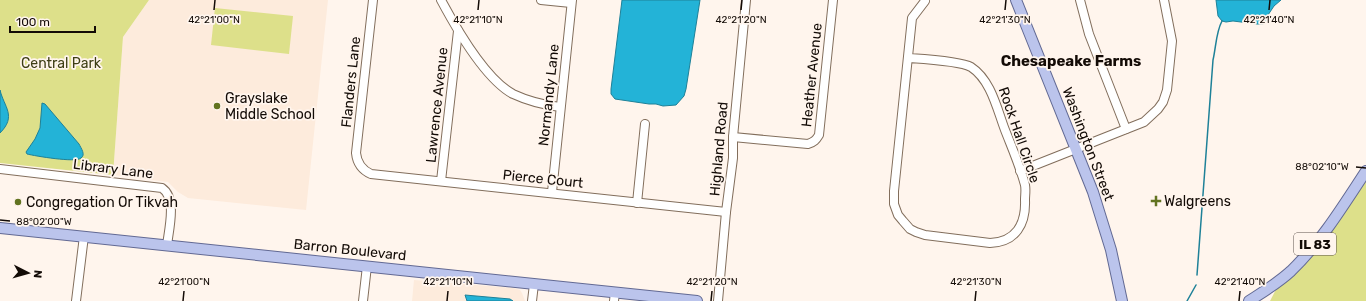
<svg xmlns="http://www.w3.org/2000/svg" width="1366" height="301" viewBox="0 0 1366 301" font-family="Rubik,sans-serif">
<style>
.built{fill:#fdebdc}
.green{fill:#dde08a}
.water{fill:#23b3d7;stroke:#1e8198}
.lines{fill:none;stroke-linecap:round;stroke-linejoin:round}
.stream{stroke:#1e8198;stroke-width:1.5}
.minor-casing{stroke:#826e5c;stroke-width:10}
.major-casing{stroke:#626993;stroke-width:12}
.minor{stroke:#fff;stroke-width:8}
.major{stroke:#bbc4ec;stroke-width:10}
.ticks{fill:none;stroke:#130b06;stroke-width:1.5}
.poi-dot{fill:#627320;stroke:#fff5ed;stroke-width:1.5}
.labels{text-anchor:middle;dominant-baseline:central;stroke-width:3.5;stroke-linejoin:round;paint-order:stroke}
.shield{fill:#fff5ed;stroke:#5a514b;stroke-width:1}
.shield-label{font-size:13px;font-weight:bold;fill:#130b06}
.park-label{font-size:14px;fill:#3d3e14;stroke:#fff5ed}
.street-label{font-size:14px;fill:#130b06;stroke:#fff5ed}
.poi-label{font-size:14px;fill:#130b06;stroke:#fff5ed;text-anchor:start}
.neighbourhood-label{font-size:15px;font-weight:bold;fill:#130b06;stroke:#fff5ed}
.ticks-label{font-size:10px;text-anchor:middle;fill:#130b06;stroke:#fff5ed;stroke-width:3.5;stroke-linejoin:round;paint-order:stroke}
</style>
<rect width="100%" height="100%" fill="#fff5ed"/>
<!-- built -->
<g class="built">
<polygon points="149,0 328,0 306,210 188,198 178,192 168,182 113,175 123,37"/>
<polygon points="414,280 513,288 520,290 522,293 525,301 412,301"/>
</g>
<!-- green -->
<g class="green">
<polygon points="0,0 149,0 123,37 113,175 0,163"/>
<polygon points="215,8 293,16 289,54 211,45"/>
<polygon points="1366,169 1366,301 1270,301 1283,276 1303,257"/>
</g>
<!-- water -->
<g class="water">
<polygon points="622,0 700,0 686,89 684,96 676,105 663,106 656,104 649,104 615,99 611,94 611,89"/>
<polygon points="1216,0 1281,0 1274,6 1268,15 1266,22 1263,24 1257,24 1233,21 1226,22 1222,21 1218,16"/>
<path d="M 0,90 C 4,107 17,116 0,133 Z"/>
<path d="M 42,103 L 45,104 L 79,144 C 81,148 86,155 81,158 C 76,163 35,156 27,154 L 26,152 L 35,139 L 40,128 Z"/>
<polygon points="465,295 510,299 513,301 467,301"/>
</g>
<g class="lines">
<!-- stream -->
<g class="stream">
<path d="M 1197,275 L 1213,60 C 1216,47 1216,32 1222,21"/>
<polyline points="1187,301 1196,285"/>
</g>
<!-- minor casing -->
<g class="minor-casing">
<g id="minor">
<path d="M 373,0 L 356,153 C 357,163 362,170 371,174 L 726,212"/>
<path d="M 441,0 C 456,28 485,79 513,94 C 528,101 544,105 560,107"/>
<polyline points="541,0 571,3"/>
<polyline points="1080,0 1089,34 1126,129"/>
<path d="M 908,58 C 922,59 960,61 971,67 C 991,80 997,109 1005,130 C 1012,148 1020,166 1025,185 C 1026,190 1025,195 1025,200 C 1026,224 1016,242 990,243 L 925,235 L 916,232 L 910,229 L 903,221 L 898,215 L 894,204 L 894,191 L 912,18 L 925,1"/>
<path d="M 733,137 L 808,144 C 814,142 816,140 819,135 L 833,0"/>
<path d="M 0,169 L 162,188 C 177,198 169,229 167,245"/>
<polyline points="1020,171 1144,122 1158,109 1163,102 1167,90 1172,41 1164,0"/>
<polyline points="441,181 458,31"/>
<polyline points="552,192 572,0"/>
<polyline points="637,203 645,124"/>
<polyline points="76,301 84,236"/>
<polyline points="363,301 367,266"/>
<polyline points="532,301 534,284"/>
<polyline points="614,301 615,292"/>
<polyline points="718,301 726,212 733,158 733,137 746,0"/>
</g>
</g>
<!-- major casing -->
<g class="major-casing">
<g id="major">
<polyline points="1016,0 1093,192 1111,250 1122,301"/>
<polyline points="0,228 697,301"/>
<path d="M 1249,301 C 1263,292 1278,283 1291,271 C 1321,242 1343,206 1366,171"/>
</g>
</g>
<!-- minor -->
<use href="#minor" class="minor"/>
<!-- major -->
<use href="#major" class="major"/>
</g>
<!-- ticks -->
<path class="ticks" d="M 214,10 L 215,0M 478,10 L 479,0M 741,10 L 742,0M 1005,10 L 1006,0M 1269,10 L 1270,0M 1356,167 L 1366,168M 0,220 L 10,221M 183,301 L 184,291M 447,301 L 448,291M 711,301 L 712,291M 975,301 L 976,291M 1239,301 L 1240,291"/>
<!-- markers -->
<g class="poi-dot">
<circle cx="217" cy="106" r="4"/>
<path d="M1154 195h4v4h4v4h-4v4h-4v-4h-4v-4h4z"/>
<circle cx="18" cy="202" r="4"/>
</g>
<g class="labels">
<!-- shield labels -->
<rect class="shield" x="1294" y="233" width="42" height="22" rx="3"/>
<g class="shield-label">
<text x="1315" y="244">IL 83</text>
</g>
<!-- park labels -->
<g class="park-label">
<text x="61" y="63">Central Park</text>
</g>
<!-- street labels -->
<g class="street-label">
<text transform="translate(812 75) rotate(-84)">Heather Avenue</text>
<text transform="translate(351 82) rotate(-84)">Flanders Lane</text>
<text transform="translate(549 95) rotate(-84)">Normandy Lane</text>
<text transform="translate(437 105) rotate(-84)">Lawrence Avenue</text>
<text transform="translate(1019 135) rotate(71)">Rock Hall Circle</text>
<text transform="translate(1088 144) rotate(69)">Washington Street</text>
<text transform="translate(719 149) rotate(-85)">Highland Road</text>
<text transform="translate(113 169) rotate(7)">Library Lane</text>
<text transform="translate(543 179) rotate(6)">Pierce Court</text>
<text transform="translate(350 250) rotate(6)">Barron Boulevard</text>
</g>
<!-- poi labels -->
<g class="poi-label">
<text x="225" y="98">Grayslake<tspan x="225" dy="16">Middle School</tspan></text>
<text x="1164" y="201">Walgreens</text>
<text x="26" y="202">Congregation Or Tikvah</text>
</g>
<!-- neighbourhood labels -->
<g class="neighbourhood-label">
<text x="1071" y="61">Chesapeake Farms</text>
</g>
</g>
<g class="ticks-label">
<text x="214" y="23">42°21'00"N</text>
<text x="478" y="23">42°21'10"N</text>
<text x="741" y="23">42°21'20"N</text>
<text x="1005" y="23">42°21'30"N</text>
<text x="1269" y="23">42°21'40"N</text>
<text x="1322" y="170">88°02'10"W</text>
<text x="44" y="225">88°02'00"W</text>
<text x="184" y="285">42°21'00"N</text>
<text x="448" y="285">42°21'10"N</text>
<text x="712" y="285">42°21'20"N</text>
<text x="976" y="285">42°21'30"N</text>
<text x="1240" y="285">42°21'40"N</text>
</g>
<!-- north arrow -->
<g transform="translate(28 273) rotate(96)" stroke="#fff5ed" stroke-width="3" paint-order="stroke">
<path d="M0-3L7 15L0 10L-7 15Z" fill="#130b06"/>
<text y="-6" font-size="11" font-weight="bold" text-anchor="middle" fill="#130b06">N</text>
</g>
<!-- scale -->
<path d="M10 26v6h85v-6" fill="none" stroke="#130b06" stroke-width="2"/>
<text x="16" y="26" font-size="12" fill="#130b06" stroke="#fff5ed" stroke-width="3" paint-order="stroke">100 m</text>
</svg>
